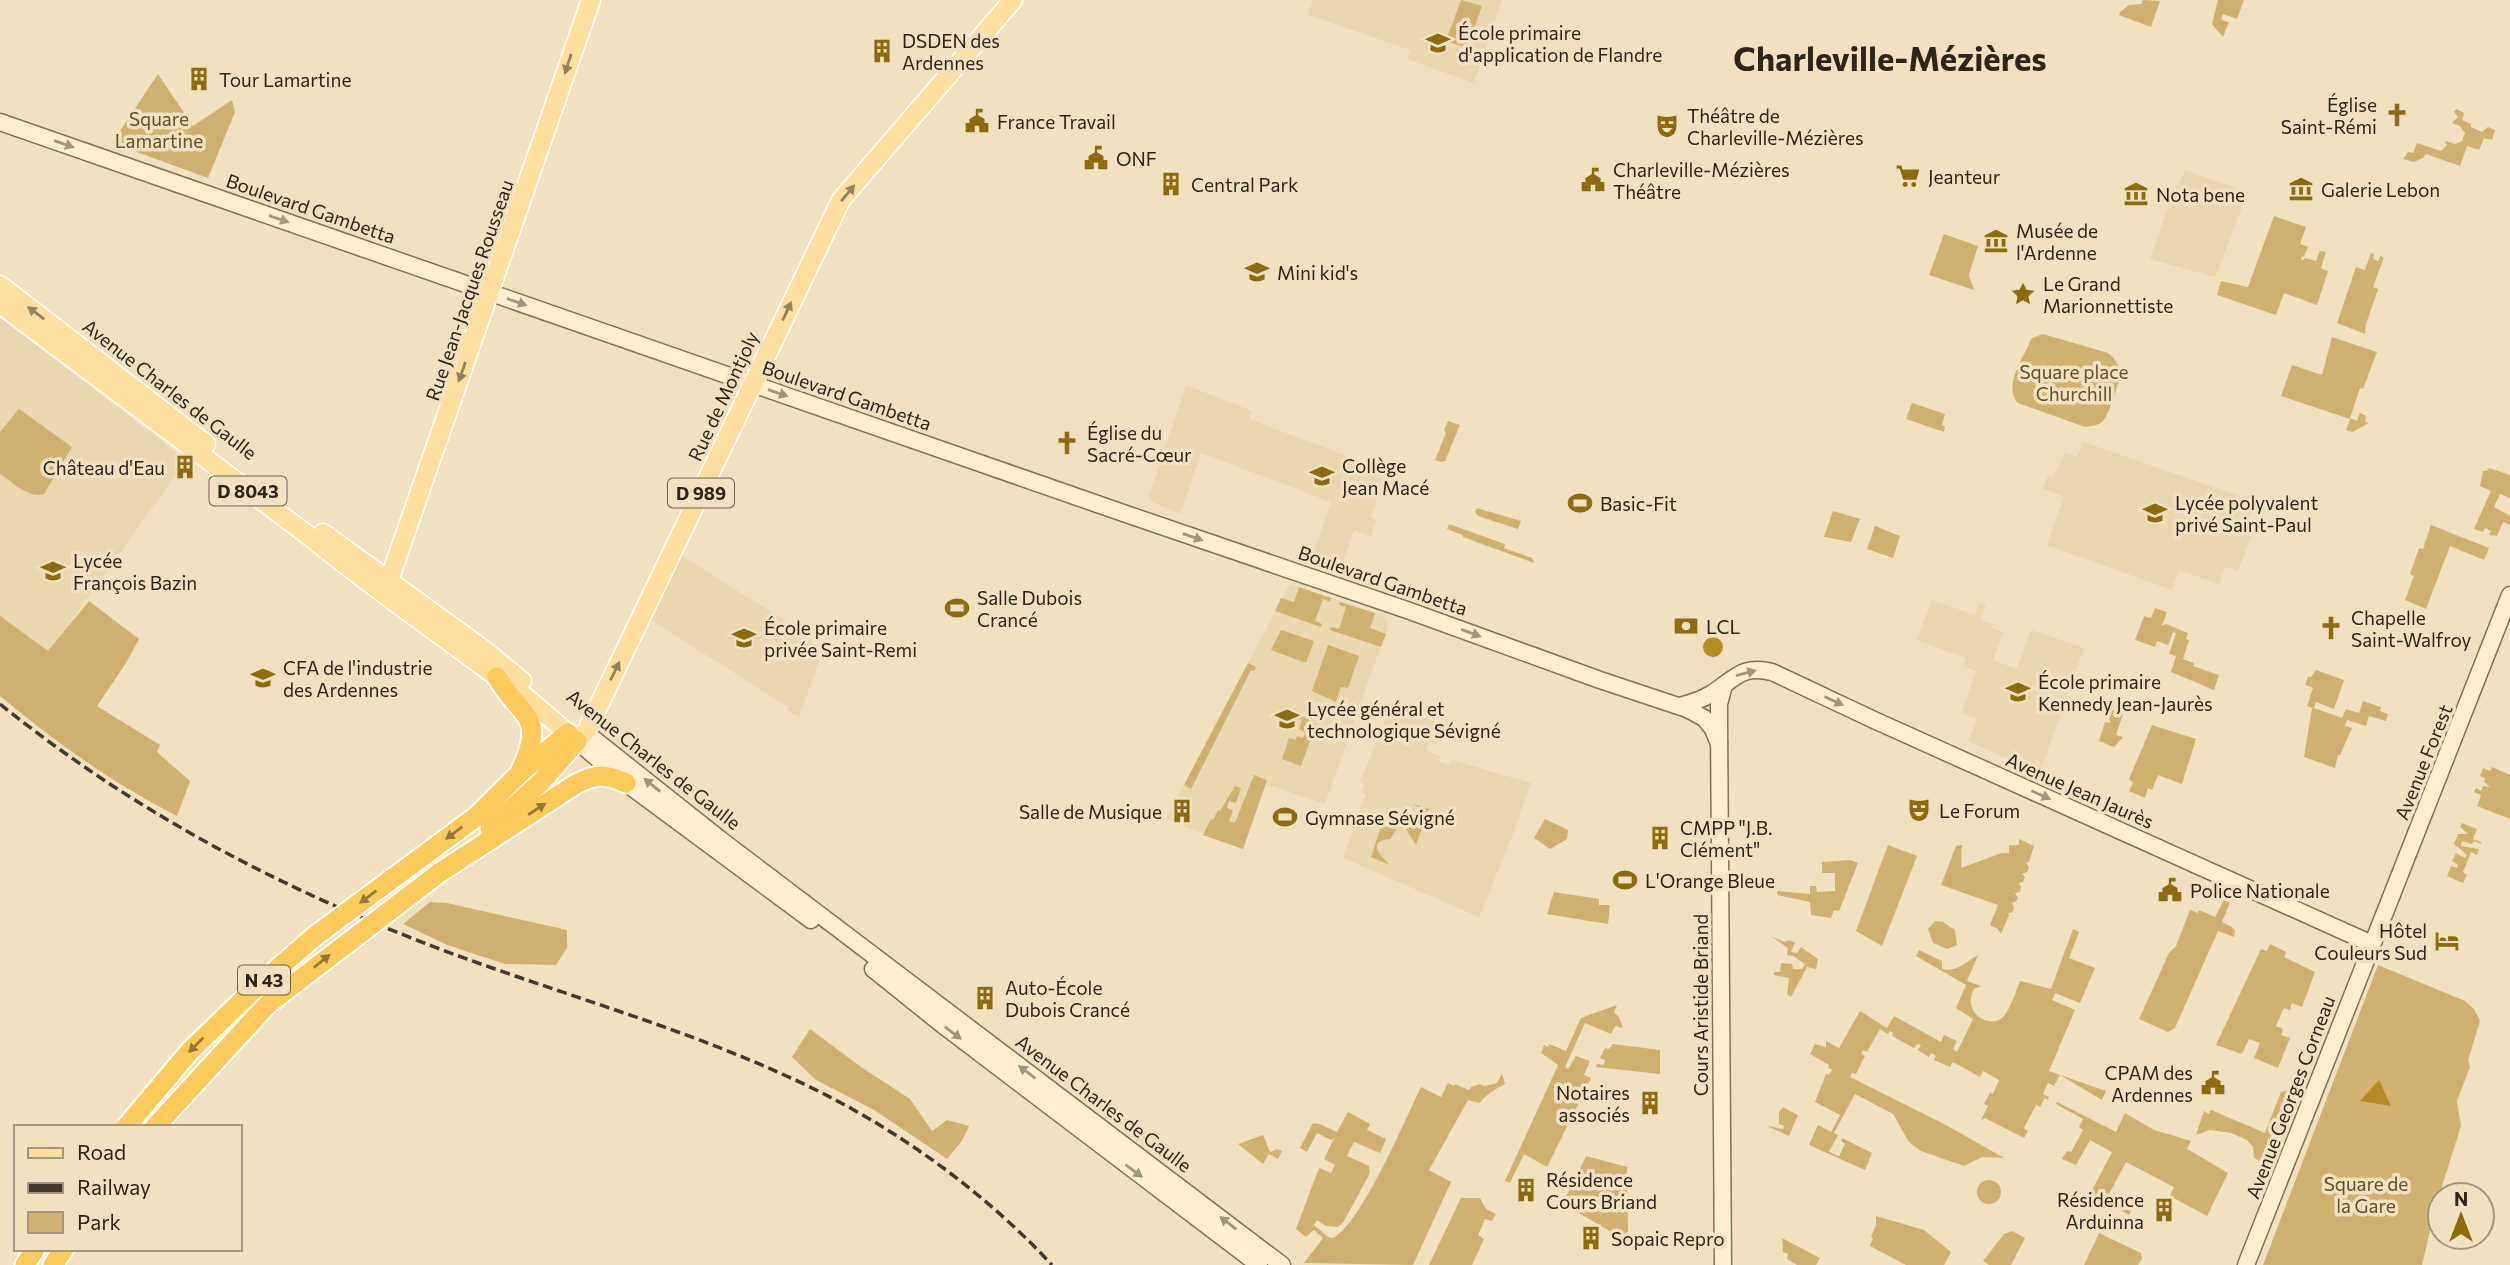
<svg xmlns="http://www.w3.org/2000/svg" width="2510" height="1265" viewBox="0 0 2510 1265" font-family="Commissioner,sans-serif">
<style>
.built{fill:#ead6af}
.green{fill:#d2b170}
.water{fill:#b88c25}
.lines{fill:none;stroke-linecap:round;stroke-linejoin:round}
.secondary-casing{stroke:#817255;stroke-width:19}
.primary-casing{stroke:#fff;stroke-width:21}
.highway-casing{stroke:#fff;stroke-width:23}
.secondary{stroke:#ffefce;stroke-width:16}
.primary{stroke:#fedf9d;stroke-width:18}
.highway{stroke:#feca5b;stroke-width:19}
.rail{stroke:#433c2e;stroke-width:3.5;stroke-dasharray:10 5;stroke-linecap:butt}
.highway-bridge-casing{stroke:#fff;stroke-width:23;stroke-linecap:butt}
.highway-bridge{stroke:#feca5b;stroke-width:19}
.oneway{fill:#95825c}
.oneway2{fill:#a0957d}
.oneway3{fill:#95783a}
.labels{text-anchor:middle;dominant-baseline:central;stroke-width:7;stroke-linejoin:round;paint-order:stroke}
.shield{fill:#f1e1c1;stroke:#675e4c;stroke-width:2}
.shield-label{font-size:18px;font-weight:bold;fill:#2c261a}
.poi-label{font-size:19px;fill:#2c261a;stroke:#f1e1c1;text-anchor:start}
.park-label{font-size:19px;fill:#635028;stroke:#f1e1c1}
.street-label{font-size:19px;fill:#2c261a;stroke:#f1e1c1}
.town-label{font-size:33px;font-weight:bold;fill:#2c261a;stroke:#f1e1c1}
</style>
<rect width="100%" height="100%" fill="#f1e1c1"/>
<!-- built -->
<g class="built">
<polygon points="1313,0 1502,0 1474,83 1407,59 1410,50 1308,15"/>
<polygon points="2185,170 2248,192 2215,277 2150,259 2173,192 2176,185 2179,185"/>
<polygon points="0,318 186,460 23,689 0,670"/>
<polygon points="1186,385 1252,411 1249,419 1371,465 1374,458 1389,464 1371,517 1376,520 1371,536 1354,530 1340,570 1311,560 1331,502 1201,453 1180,514 1152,502 1149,496"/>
<polygon points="2083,442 2255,501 2244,533 2251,536 2238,571 2225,567 2219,584 2179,570 2172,590 2047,545 2064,497 2043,489 2048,476 2053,477 2065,453 2077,457"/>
<polygon points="682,556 800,630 812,640 812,648 823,650 799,717 787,710 788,707 651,620"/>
<polygon points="1290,584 1384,616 1388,626 1325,804 1266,784 1243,849 1166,819"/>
<polygon points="1932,600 1975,615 1979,603 1986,605 1980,620 1993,624 1992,628 2003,632 1993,660 2017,669 2031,630 2084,648 2041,769 2036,772 1968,741 1977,719 1961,713 1976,671 1964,666 1966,658 1917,640"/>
<polygon points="1392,704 1443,725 1436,745 1428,743 1425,750 1440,756 1438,761 1450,765 1452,760 1531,783 1511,839 1479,917 1343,858 1366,794 1361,792 1364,784 1360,782"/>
</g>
<!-- green -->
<g class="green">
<polygon points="1461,0 1482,6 1467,48 1446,41"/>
<polygon points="2143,0 2160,1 2151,27 2119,15 2120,12 2129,5 2141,4"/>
<polygon points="2218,0 2244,0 2237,19 2223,14 2221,20 2229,22 2223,37 2212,24"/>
<polygon points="158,74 193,126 232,100 235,112 208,178 112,143"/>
<polygon points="2456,109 2464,113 2462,120 2471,124 2471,127 2482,132 2488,127 2495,130 2492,140 2484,138 2479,150 2467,146 2460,166 2426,154 2423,158 2414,162 2403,159 2408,152 2413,153 2417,143 2441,151 2447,145 2445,141 2455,144 2462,141 2465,133 2460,126 2452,123 2458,117 2454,112"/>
<polygon points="2274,216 2306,227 2300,244 2308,247 2304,257 2302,256 2301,260 2303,260 2305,258 2316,261 2320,251 2326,252 2321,268 2328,271 2317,305 2284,293 2276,315 2217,295 2221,281 2248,287"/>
<polygon points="1944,234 1978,246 1969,275 1974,290 1929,275"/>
<polygon points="2371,253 2374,254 2373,259 2378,261 2380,256 2384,257 2373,287 2378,289 2366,324 2365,334 2337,323 2356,267 2365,270"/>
<path d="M 2043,334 L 2108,353 C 2114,358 2120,365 2120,373 C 2120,382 2108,417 2102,422 C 2097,426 2091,426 2085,427 L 2018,403 C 2003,388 2022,360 2029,344 L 2032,338 Z"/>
<polygon points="2332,337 2377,352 2363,389 2360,388 2350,418 2357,421 2360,413 2366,416 2365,422 2369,423 2352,432 2346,430 2350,419 2281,396 2292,365 2322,375"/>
<polygon points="1912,403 1945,414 1942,425 1945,427 1944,432 1906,419"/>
<path d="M 19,409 L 72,447 L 44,494 C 28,499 13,482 0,474 L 0,432 Z"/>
<polygon points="1448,421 1460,425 1445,461 1440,462 1435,460 1446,433 1444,430"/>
<polygon points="2489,468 2510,475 2510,498 2500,494 2494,507 2510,516 2510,525 2503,522 2497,536 2489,535 2491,531 2485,528 2483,532 2474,529 2491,491 2480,486 2483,471 2487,471"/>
<polygon points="1477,508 1521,521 1518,529 1478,516 1475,512"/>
<polygon points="1833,511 1860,519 1851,542 1824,537"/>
<polygon points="1449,524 1505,544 1504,548 1532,558 1534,563 1463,537 1463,535 1447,529"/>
<polygon points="2431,525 2489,548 2484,560 2450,546 2426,609 2405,600 2414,576 2410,574 2419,548 2423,549"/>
<polygon points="1875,526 1900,536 1893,558 1867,549"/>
<polygon points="1299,587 1331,598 1330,602 1323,599 1315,621 1322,624 1321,627 1275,611 1281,598 1294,602"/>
<path d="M 89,601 L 139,639 L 126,663 L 97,706 L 160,745 L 157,752 L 190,781 L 177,816 C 114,784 55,742 0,696 L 0,616 L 48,651 Z"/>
<polygon points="1340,602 1375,613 1370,628 1386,634 1381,647 1330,630 1331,627 1339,629 1346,607 1339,605"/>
<polygon points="2155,608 2167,612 2162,626 2166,624 2188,633 2186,639 2189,640 2183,659 2194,663 2193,666 2219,675 2214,690 2171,672 2176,656 2169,654 2176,633 2173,632 2168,645 2157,641 2155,647 2135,640 2144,616 2151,618"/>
<polygon points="1281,630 1314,641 1306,663 1271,650"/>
<polygon points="1328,645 1359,656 1348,688 1341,687 1336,702 1312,691"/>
<polygon points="1248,663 1256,667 1254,671 1251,670 1191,789 1184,785"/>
<polygon points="2316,670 2344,680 2334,709 2316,702 2314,708 2342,718 2346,709 2359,713 2363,701 2381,707 2380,711 2388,714 2386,721 2369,716 2366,726 2347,720 2345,726 2352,728 2340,755 2338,755 2335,768 2304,757 2312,708 2307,706 2313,688 2305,685 2308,677 2311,677"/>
<polygon points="2112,710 2123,714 2116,735 2123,737 2114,747 2099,741 2105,722 2111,723 2109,718"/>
<polygon points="1297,714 1309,719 1309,722 1316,724 1301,766 1282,759 1289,738 1296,740 1297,736 1303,738 1305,732 1299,729 1302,720 1296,717"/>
<polygon points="2152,725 2196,739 2182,784 2158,775 2152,790 2148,788 2145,798 2129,791 2133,783 2129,779"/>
<polygon points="2492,767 2510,775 2510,819 2477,806 2481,795 2474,792 2476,788 2481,791 2483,786 2490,787 2484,782 2485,778 2480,776 2483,768 2490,771"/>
<polygon points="1254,775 1267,780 1243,849 1203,835 1211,819 1213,820 1218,810 1220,811 1235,786 1241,788 1236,803 1229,801 1227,808 1233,811 1229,821 1235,823"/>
<polygon points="1414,804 1429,809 1416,845 1406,829 1421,817 1419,808"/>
<path d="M 1386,811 L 1397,829 L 1390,839 C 1365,841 1382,857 1390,865 L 1371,857 Z"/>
<polygon points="1545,819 1568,830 1567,839 1550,849 1534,838"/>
<polygon points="2462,823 2477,829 2473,839 2481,842 2481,844 2474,841 2472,844 2462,841 2461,846 2479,849 2477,855 2471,852 2463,872 2467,875 2463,883 2447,876 2451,866 2457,868 2458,865 2452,861 2456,853 2465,858 2467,855 2454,844 2458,834 2468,834 2460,827"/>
<polygon points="2019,839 2034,846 2029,862 2026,863 2029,867 2027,872 2022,874 2025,877 2023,882 2019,883 2021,887 2020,892 2015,893 2018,898 2016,901 2012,903 2014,907 2013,912 2008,913 2009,915 2001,934 1998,929 1990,925 1998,905 1941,885 1956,846 1962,845 1961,868 2002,853 2009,853 2009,845 2019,845"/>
<polygon points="1888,845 1917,856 1882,946 1856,931"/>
<polygon points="1851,860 1858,863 1839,911 1834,910 1831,918 1811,915 1810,902 1777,895 1777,891 1810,894 1810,886 1816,886 1817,892 1835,891 1835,873 1822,873 1822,862"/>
<polygon points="1554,892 1599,899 1599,905 1610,905 1608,924 1547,914"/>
<polygon points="2224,900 2230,902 2222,922 2232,927 2235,931 2234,937 2218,931 2175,1028 2168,1032 2139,1019 2169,953 2176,946 2190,910 2198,913 2199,910 2215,917"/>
<polygon points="430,902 447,903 567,930 567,948 556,965 505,964 447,945 403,924"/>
<polygon points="1935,921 1943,922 1955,930 1957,945 1947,949 1933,943 1928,929"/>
<path d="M 2073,929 L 2079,932 L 2069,958 L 2095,968 L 2080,1003 L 2055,993 L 2052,1000 L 2075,1010 L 2049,1071 L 2106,1091 L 2102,1100 L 2060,1075 L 2054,1086 L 2048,1083 L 2043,1094 L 2049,1097 L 2048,1100 L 2045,1098 L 2040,1107 L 2036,1105 L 2024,1128 L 2028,1131 L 2024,1138 L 1985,1118 L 1981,1120 L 1988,1106 L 1984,1104 L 1990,1093 L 1993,1094 L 1999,1080 L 1983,1071 L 1980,1077 L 1953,1062 L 1950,1067 L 1934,1060 L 1936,1056 L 1931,1053 L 1929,1057 L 1918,1050 L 1921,1045 L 1917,1044 L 1914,1048 L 1892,1036 L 1893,1033 L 1890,1031 L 1888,1034 L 1880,1029 L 1867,1052 L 1863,1050 L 1861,1054 L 1865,1056 L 1856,1074 L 1852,1073 L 1850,1077 L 1946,1125 L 2004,1158 L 1982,1157 L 1964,1166 L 1921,1151 L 1909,1142 L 1893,1114 L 1855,1094 L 1834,1133 L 1838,1135 L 1829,1152 L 1839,1156 L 1845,1144 L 1841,1141 L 1842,1138 L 1872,1153 L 1865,1170 L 1809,1145 L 1818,1125 L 1831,1132 L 1840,1115 L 1815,1102 L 1826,1074 L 1829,1075 L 1832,1070 L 1828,1068 L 1829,1065 L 1810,1054 L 1815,1044 L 1826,1047 L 1826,1041 L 1839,1048 L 1860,1011 L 1887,1028 L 1894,1016 L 1941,1042 L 1944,1035 L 1957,1041 L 1953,1049 L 1957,1052 L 1973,1019 L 1956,1008 L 1966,985 L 1916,956 L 1919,950 L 1942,961 L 1942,969 C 1957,973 1967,961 1978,955 L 1967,981 L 1981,986 L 1974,989 C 1961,1013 1991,1031 2004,1016 C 2011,1007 2016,991 2020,981 L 2051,989 Z"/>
<polygon points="1771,936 1784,942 1790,940 1795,943 1791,952 1797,953 1801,947 1818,959 1816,969 1807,967 1791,997 1787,994 1789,978 1774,975 1774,972 1780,972 1781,963 1792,964 1793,969 1802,969 1805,964 1793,956 1787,955 1788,948"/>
<polygon points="2270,944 2286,952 2284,957 2315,972 2302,1007 2292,1003 2290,1010 2284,1008 2276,1026 2283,1029 2281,1035 2290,1038 2278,1068 2254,1058 2260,1043 2249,1039 2242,1054 2216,1045 2261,949 2267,951"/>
<polygon points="2378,965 2465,1001 2474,1009 2480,1021 2468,1060 2470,1067 2457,1101 2461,1126 2436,1205 2422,1265 2263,1265"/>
<polygon points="1617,1005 1614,1012 1619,1017 1623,1028 1615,1026 1611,1034 1585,1023 1565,1067 1568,1069 1576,1056 1590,1061 1584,1075 1591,1078 1547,1167 1524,1154 1510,1183 1505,1181 1558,1065 1541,1053 1544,1045 1548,1047 1549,1044 1566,1051 1581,1018"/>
<polygon points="810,1029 861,1067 910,1099 932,1131 947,1120 969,1126 962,1141 947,1159 874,1110 816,1080 792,1057"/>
<polygon points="1613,1044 1660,1050 1660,1074 1596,1067 1597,1064 1604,1065 1605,1060 1600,1058 1605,1048 1609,1049"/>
<path d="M 1502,1074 L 1505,1084 C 1497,1088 1485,1095 1480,1103 L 1468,1100 L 1429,1170 L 1451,1182 L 1413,1265 L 1304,1263 L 1323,1238 L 1314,1230 L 1306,1237 L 1296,1229 L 1319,1168 L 1331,1173 L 1335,1165 L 1324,1159 L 1334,1138 L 1331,1140 L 1317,1133 L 1307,1152 L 1300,1148 L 1313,1123 L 1320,1124 L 1337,1132 L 1348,1112 L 1370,1124 L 1367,1130 L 1386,1139 L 1380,1153 L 1354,1142 L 1347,1156 L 1369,1166 L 1370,1173 L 1344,1221 L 1338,1227 L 1326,1226 L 1317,1220 L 1314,1225 L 1328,1237 L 1333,1238 C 1361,1224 1405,1120 1421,1087 L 1441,1097 L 1448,1083 L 1454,1086 L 1455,1084 L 1469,1090 L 1471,1087 L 1480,1084 L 1485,1086 L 1497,1083 Z"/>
<polygon points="2293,1089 2264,1163 2254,1158 2253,1147 2247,1140 2231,1133 2210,1130 2196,1135 2204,1111 2209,1114 2211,1110 2265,1133 2281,1092"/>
<polygon points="2057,1102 2116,1132 2125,1113 2154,1130 2191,1141 2187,1149 2228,1173 2207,1216 2170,1196 2174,1187 2126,1162 2109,1194 2133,1207 2129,1215 2090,1194 2112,1152 2090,1140 2076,1165 2062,1159 2067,1151 2071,1152 2083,1130 2079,1127 2083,1119 2056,1104"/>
<polygon points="1783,1107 1798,1115 1789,1136 1767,1126 1783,1129 1784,1126 1779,1124 1779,1112"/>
<polygon points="1263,1135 1270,1152 1277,1149 1282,1151 1278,1159 1269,1154 1263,1164 1238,1144"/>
<polygon points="1586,1156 1627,1167 1628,1231 1624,1239 1573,1210 1575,1204 1565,1199"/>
<circle cx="1989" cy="1192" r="12"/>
<polygon points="1461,1198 1480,1198 1486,1209 1496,1214 1492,1221 1485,1219 1478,1235 1484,1239 1472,1265 1429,1265"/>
<polygon points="1876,1216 1924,1230 1951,1252 1944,1265 1906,1265 1870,1246 1873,1238 1871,1237 1876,1225"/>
<polygon points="2012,1231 2025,1238 2011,1265 1989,1265 1983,1261 2004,1234"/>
<polygon points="2099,1233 2141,1253 2142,1259 2138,1265 2084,1265"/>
<polygon points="1782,1238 1820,1258 1816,1265 1797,1265 1787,1259 1788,1254 1783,1252"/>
</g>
<!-- water -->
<g class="water">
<circle cx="1713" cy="647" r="10"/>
<polygon points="2379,1080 2391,1106 2360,1101"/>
</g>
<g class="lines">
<!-- secondary casing -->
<g class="secondary-casing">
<g id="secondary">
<polyline points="0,122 1129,515 1407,610 1600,680 1687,709 1704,718 1713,729 1719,744"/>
<path d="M 1680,706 C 1691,703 1701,700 1711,694 C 1734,680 1741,664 1772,672 L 1874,720 L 2372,944"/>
<polyline points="585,732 721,840 1282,1265"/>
<polyline points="577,741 626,783 811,920"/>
<polyline points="873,969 944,1026 1259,1265"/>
<polyline points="1723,1265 1719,724 1719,704 1724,685"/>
<polyline points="2246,1265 2510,595"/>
</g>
</g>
<!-- primary casing -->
<g class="primary-casing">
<g id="primary">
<polyline points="0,285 206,444"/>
<path d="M 0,304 L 309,536 C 370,586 434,630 497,677 L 507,681 L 577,741 L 587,730 L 841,200 L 1013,0"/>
<polyline points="323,533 483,649 522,681"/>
<polyline points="385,592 591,0"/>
</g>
</g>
<!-- highway casing -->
<g class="highway-casing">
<g id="highway">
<path d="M 497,677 C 521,719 547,714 521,770"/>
<polyline points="490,828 541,782 577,741"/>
<polyline points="423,856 477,816 519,774 568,733"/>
<path d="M 439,873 L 576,784 C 598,773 605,774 626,783"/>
<polyline points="155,1127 268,1004"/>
<polyline points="25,1265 35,1249"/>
<polyline points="53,1265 64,1249"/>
</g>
</g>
<!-- secondary -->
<use href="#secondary" class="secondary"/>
<!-- primary -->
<use href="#primary" class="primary"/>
<!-- highway -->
<use href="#highway" class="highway"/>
<!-- rail -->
<path class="rail" d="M 0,704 C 128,807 266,881 419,941 C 539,988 665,1021 782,1074 C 882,1118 978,1185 1052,1265"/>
<!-- highway-bridge casing -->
<g class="highway-bridge-casing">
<g id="highway-bridge">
<polyline points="268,1004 439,873"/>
<polyline points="126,1127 190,1051 250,993 315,936 423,856"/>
</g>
</g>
<!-- highway-bridge -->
<use href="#highway-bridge" class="highway-bridge"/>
</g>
<!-- one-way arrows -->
<defs><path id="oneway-solid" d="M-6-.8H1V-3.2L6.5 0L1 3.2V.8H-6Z" transform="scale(1.75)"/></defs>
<g class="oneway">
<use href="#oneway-solid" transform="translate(568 64) rotate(108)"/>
<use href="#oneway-solid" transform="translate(848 193) rotate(-50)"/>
<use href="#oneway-solid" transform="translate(787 311) rotate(-65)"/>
<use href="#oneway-solid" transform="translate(36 313) rotate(-143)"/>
<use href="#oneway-solid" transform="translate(462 372) rotate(109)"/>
<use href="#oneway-solid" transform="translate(615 671) rotate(-64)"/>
</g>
<g class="oneway2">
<use href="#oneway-solid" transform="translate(64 144) rotate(19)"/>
<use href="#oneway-solid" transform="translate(279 219) rotate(19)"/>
<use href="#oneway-solid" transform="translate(517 302) rotate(19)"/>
<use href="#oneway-solid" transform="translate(778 393) rotate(19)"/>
<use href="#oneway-solid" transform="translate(1193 537) rotate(19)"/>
<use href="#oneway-solid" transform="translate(1471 633) rotate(20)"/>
<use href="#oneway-solid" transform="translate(1746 673) rotate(-15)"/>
<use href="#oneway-solid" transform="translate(1834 701) rotate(25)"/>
<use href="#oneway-solid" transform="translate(652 785) rotate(-141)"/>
<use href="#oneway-solid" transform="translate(2041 795) rotate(24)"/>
<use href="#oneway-solid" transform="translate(953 1033) rotate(37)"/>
<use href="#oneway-solid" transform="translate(1027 1072) rotate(-143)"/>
<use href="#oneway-solid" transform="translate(1134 1171) rotate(37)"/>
<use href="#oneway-solid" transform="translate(1228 1223) rotate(-142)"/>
</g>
<g class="oneway3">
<use href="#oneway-solid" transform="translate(537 809) rotate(-33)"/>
<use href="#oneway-solid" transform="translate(454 833) rotate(143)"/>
<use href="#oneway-solid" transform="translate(368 897) rotate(143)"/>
<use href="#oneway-solid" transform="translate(322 961) rotate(-39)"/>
<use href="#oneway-solid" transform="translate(196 1045) rotate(135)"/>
</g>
<!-- icons -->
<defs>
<g id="school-bare" transform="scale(1.89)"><path d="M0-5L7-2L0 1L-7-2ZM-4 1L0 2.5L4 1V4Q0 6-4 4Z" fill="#8f6b0f" stroke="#f1e1c1" stroke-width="2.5" paint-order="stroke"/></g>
<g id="building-bare" transform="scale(1.89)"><path d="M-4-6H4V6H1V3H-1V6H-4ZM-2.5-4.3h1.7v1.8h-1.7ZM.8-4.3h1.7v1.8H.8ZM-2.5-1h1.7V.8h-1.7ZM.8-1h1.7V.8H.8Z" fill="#8f6b0f" stroke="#f1e1c1" stroke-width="2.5" paint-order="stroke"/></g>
<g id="church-bare" transform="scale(1.89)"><path d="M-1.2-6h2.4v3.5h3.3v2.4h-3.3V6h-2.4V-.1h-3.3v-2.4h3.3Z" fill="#8f6b0f" stroke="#f1e1c1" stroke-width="2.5" paint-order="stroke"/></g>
<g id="civic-bare" transform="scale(1.89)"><path d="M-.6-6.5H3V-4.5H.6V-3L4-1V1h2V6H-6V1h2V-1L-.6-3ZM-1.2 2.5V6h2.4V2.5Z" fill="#8f6b0f" stroke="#f1e1c1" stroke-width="2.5" paint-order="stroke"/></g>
<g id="theatre-bare" transform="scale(1.89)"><path d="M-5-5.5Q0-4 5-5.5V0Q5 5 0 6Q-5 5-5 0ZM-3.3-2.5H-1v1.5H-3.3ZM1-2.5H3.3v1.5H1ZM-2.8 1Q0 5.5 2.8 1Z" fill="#8f6b0f" stroke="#f1e1c1" stroke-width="2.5" paint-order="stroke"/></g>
<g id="supermarket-bare" transform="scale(1.89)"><path d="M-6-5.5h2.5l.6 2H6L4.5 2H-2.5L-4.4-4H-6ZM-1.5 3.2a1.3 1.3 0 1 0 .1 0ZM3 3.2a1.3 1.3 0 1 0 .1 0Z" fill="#8f6b0f" stroke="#f1e1c1" stroke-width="2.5" paint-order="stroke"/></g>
<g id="museum-bare" transform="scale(1.89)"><path d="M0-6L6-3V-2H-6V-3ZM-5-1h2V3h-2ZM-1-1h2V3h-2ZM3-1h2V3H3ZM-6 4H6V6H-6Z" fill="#8f6b0f" stroke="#f1e1c1" stroke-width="2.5" paint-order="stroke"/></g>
<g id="sight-bare" transform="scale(1.89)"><path d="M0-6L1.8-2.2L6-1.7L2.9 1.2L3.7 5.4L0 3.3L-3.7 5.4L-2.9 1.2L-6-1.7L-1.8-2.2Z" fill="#8f6b0f" stroke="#f1e1c1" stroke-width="2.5" paint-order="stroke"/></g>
<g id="stadium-bare" transform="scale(1.89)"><path d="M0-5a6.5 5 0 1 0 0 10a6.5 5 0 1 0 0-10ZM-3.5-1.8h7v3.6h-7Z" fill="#8f6b0f" stroke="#f1e1c1" stroke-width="2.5" paint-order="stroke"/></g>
<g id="bank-bare" transform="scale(1.89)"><path d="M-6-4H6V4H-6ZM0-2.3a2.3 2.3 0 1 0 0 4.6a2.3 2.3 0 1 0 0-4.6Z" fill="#8f6b0f" stroke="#f1e1c1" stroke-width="2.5" paint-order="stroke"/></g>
<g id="university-bare" transform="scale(1.89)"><path d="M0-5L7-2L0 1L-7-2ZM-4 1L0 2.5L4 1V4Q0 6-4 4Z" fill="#8f6b0f" stroke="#f1e1c1" stroke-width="2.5" paint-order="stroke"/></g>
<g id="hotel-bare" transform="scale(1.89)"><path d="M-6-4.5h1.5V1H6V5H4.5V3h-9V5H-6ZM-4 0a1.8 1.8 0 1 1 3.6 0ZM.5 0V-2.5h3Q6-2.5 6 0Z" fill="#8f6b0f" stroke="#f1e1c1" stroke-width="2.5" paint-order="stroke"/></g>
</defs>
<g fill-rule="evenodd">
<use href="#school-bare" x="1438" y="43"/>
<use href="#building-bare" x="882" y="51"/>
<use href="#building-bare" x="199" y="79"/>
<use href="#church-bare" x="2397" y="115"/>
<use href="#civic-bare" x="977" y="121"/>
<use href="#theatre-bare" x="1667" y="126"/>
<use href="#civic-bare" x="1096" y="158"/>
<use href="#supermarket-bare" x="1908" y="176"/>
<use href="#civic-bare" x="1593" y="180"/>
<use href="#building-bare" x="1171" y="184"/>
<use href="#museum-bare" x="2301" y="189"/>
<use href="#museum-bare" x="2136" y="194"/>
<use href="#museum-bare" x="1996" y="241"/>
<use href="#school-bare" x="1257" y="272"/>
<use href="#sight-bare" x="2023" y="294"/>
<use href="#church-bare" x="1067" y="443"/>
<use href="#building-bare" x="185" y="467"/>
<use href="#school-bare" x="1322" y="476"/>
<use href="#stadium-bare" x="1580" y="503"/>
<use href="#school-bare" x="2155" y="513"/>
<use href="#school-bare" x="53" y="571"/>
<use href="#stadium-bare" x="957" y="608"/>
<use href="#bank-bare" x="1686" y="626"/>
<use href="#church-bare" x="2331" y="628"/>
<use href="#school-bare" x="744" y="638"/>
<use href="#university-bare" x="263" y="678"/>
<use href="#school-bare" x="2018" y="692"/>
<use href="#school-bare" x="1287" y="719"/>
<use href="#theatre-bare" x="1919" y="810"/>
<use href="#building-bare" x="1182" y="811"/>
<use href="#stadium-bare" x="1285" y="817"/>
<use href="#building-bare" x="1660" y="838"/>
<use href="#stadium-bare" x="1625" y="880"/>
<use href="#civic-bare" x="2170" y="890"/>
<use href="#hotel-bare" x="2447" y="941"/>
<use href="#building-bare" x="985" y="998"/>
<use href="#civic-bare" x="2213" y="1083"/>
<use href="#building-bare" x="1650" y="1103"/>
<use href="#building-bare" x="1526" y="1190"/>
<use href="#building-bare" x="2164" y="1210"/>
<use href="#building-bare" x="1591" y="1238"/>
</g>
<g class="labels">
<!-- shield labels -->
<g class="shield">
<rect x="209.5" y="476.5" width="77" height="29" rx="5"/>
<rect x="668" y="478.5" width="66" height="29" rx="5"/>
<rect x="238" y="965.5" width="52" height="29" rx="5"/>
</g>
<g class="shield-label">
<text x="248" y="491">D 8043</text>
<text x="701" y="493">D 989</text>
<text x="264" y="980">N 43</text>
</g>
<!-- poi labels -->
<g class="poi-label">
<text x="1458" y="32">École primaire<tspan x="1458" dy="22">d'application de Flandre</tspan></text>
<text x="902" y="40">DSDEN des<tspan x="902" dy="22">Ardennes</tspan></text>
<text x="219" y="79">Tour Lamartine</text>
<text x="2377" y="104" text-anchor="end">Église<tspan x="2377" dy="22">Saint-Rémi</tspan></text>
<text x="1687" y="115">Théâtre de<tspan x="1687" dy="22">Charleville-Mézières</tspan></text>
<text x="997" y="121">France Travail</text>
<text x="1116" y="158">ONF</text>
<text x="1613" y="169">Charleville-Mézières<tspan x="1613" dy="22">Théâtre</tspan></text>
<text x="1928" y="176">Jeanteur</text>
<text x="1191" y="184">Central Park</text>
<text x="2321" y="189">Galerie Lebon</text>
<text x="2156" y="194">Nota bene</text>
<text x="2016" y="230">Musée de<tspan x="2016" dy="22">l'Ardenne</tspan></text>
<text x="1277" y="272">Mini kid's</text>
<text x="2043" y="283">Le Grand<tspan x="2043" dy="22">Marionnettiste</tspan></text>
<text x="1087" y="432">Église du<tspan x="1087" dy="22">Sacré-Cœur</tspan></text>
<text x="1342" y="465">Collège<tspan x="1342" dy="22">Jean Macé</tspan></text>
<text x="165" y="467" text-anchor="end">Château d'Eau</text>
<text x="2175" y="502">Lycée polyvalent<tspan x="2175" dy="22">privé Saint-Paul</tspan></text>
<text x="1600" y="503">Basic-Fit</text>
<text x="73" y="560">Lycée<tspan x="73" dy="22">François Bazin</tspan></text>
<text x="977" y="597">Salle Dubois<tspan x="977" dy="22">Crancé</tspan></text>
<text x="2351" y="617">Chapelle<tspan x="2351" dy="22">Saint-Walfroy</tspan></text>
<text x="1706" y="626">LCL</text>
<text x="764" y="627">École primaire<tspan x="764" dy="22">privée Saint-Remi</tspan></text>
<text x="283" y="667">CFA de l'industrie<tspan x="283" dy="22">des Ardennes</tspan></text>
<text x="2038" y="681">École primaire<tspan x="2038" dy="22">Kennedy Jean-Jaurès</tspan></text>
<text x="1307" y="708">Lycée général et<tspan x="1307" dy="22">technologique Sévigné</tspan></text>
<text x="1939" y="810">Le Forum</text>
<text x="1162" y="811" text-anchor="end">Salle de Musique</text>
<text x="1305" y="817">Gymnase Sévigné</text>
<text x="1680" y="827">CMPP "J.B.<tspan x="1680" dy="22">Clément"</tspan></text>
<text x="1645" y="880">L'Orange Bleue</text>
<text x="2190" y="890">Police Nationale</text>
<text x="2427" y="930" text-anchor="end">Hôtel<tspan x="2427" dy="22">Couleurs Sud</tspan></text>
<text x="1005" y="987">Auto-École<tspan x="1005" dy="22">Dubois Crancé</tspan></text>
<text x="2193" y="1072" text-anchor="end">CPAM des<tspan x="2193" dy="22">Ardennes</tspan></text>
<text x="1630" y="1092" text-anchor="end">Notaires<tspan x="1630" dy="22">associés</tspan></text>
<text x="1546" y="1179">Résidence<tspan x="1546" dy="22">Cours Briand</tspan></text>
<text x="2144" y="1199" text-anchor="end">Résidence<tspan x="2144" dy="22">Arduinna</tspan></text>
<text x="1611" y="1238">Sopaic Repro</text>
</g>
<!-- park labels -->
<g class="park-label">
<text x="159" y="118">Square<tspan x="159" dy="22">Lamartine</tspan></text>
<text x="2074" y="371">Square place<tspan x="2074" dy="22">Churchill</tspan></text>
<text x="2366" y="1183">Square de<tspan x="2366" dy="22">la Gare</tspan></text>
</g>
<!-- street labels -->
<g class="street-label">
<text transform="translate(311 208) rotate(19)">Boulevard Gambetta</text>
<text transform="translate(469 290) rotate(-71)">Rue Jean-Jacques Rousseau</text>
<text transform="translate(170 389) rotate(38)">Avenue Charles de Gaulle</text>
<text transform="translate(847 395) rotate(19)">Boulevard Gambetta</text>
<text transform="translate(723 396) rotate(-65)">Rue de Montjoly</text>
<text transform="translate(1383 580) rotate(19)">Boulevard Gambetta</text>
<text transform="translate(654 759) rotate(38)">Avenue Charles de Gaulle</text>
<text transform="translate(2423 762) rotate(-68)">Avenue Forest</text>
<text transform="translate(2080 790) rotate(24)">Avenue Jean Jaurès</text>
<text transform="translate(1700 1005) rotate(-90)">Cours Aristide Briand</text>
<text transform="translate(2290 1097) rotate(-69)">Avenue Georges Corneau</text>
<text transform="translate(1104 1103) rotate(37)">Avenue Charles de Gaulle</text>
</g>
<!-- town labels -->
<g class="town-label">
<text x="1890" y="57">Charleville-Mézières</text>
</g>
</g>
<!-- legend -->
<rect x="14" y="1125" width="228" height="126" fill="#f1e1c1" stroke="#a2967e" stroke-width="2"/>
<rect x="28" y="1148" width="35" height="10" fill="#fedf9d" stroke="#a2967e" stroke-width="2"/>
<text x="77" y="1160" font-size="21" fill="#2c261a">Road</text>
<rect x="28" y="1183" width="35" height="10" fill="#433c2e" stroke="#a2967e" stroke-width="2"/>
<text x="77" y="1195" font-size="21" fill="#2c261a">Railway</text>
<rect x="28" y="1212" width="35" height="21" fill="#d2b170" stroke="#a2967e" stroke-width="2"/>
<text x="77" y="1230" font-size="21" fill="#2c261a">Park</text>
<!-- north arrow -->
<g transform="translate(2461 1216)"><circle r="33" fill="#f1e1c1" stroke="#a2967e" stroke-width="2"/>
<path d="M0-5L12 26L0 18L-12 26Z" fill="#8f6b0f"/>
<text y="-10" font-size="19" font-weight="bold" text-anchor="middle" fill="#2c261a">N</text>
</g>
</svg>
